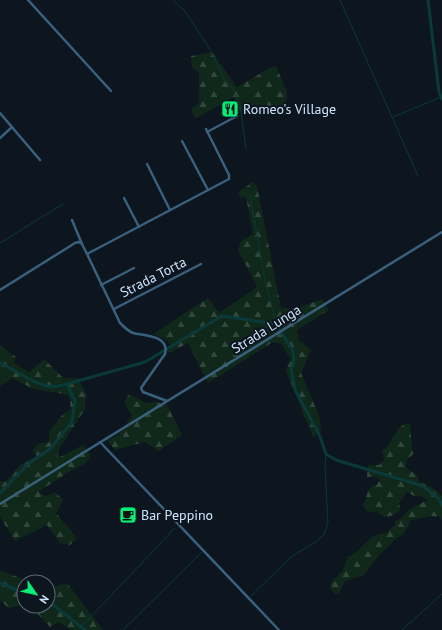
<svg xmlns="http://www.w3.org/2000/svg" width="442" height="630" viewBox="0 0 442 630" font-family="'PT Sans',sans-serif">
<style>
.grass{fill:#102819}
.forest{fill:url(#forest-firs)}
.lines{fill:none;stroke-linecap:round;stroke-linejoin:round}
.stream{stroke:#0a393a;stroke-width:1}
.canal{stroke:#0a393a;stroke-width:3}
.street{stroke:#39607c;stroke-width:2.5}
.labels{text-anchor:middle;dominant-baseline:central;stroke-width:4;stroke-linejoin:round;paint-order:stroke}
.poi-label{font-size:14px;fill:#cce5fd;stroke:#0d151f;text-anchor:start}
.street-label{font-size:14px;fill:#cce5fd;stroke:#0d151f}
</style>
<defs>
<pattern id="forest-firs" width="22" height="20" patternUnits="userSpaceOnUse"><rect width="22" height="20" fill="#102819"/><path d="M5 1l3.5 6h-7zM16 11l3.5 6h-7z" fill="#32473b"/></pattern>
</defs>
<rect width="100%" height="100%" fill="#0d151f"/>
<!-- grass -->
<polygon class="grass" points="0,375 13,378 0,386"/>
<!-- forest -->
<g class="forest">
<path d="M 212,52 L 237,87 L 268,69 L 276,66 L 287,92 L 286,109 L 238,113 L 234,97 L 196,118 L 191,109 L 200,102 C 198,98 199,80 199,73 L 192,67 L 191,56 Z"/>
<polygon points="253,182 257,186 281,308 295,309 322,299 329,310 297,330 298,339 311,350 301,373 320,418 321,430 313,437 286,371 290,358 281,344 273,342 208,383 188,343 172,352 168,352 170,346 168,341 153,334 208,298 219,313 257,287 238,250 241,241 253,234 246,197 241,198 238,192"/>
<polygon points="0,345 16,357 14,363 29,372 44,359 63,378 78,378 87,395 85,403 85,409 59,449 58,458 83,445 91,455 86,463 67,473 38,492 46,496 55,492 63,500 56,513 77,538 70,545 60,543 47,525 15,541 0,517 0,481 5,482 20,465 37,456 32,451 38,444 49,442 49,432 63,414 71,409 69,396 59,393 33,389 13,378 0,375"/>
<polygon points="129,394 146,403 157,402 167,405 182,435 159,451 145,442 115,450 107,441 119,434 132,416 124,402"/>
<path d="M 405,424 L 410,424 L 412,447 L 414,453 L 407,460 L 406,466 L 409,470 L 418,476 L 419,482 C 429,485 435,488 442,496 L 442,521 L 440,517 L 432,516 L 411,520 L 404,534 L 397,538 L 379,555 L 364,575 L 345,581 L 339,594 L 335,594 L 330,588 L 331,582 L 343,570 L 348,557 L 355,553 L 373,536 L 386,533 L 395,525 L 395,521 L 402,518 L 407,511 L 427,500 L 420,496 L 414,496 L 407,492 L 399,503 L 400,510 L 394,515 L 386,517 L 379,514 L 378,511 L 371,512 L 366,511 L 363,505 C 368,496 366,487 377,484 L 380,480 L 377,477 L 367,477 L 368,465 L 379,465 L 384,459 L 382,451 C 384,449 387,447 389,444 C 394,437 396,428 405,424 Z"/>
<polygon points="0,570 30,582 24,582 24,604 9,608 0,601"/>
<polygon points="67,583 103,630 70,630 59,622 50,627 34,610 27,606 48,606 48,588"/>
</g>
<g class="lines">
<!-- stream -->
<g class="stream">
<polyline points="173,0 185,11 212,53 223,77 233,89 240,106 246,149"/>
<polyline points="340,0 418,176"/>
<polyline points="393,117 441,97"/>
<polyline points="250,196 264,275 276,324"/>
<polyline points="0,243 63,204"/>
<polyline points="251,596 291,557 317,541 324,534 328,523 325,465 326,454"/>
<polyline points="81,627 175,528"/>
<polyline points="123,630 202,552"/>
<polyline points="402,630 442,594"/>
</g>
<!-- canal -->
<g class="canal">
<polyline points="428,0 439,92 442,99"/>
<path d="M 0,363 C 16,370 31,383 48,386 C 54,388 62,385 67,384 L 75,401 L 72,422 L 50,449 L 29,463 L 0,493"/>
<polyline points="67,384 145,362 222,316 276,324 293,351 294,361 291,369 295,390 319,434 326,454 336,460 423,486 439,499 442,505"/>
<polyline points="0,583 24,593"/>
<polyline points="48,601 85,630"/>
</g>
<!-- street -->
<g class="street">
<polyline points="28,0 111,91"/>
<polyline points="0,113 40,160"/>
<polyline points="207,132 237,116"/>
<polyline points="0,138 12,127"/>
<polyline points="182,141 208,190"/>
<polyline points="147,164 170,210"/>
<polyline points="124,198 139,227"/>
<polyline points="72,220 82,244"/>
<polyline points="101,285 134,268"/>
<polyline points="0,290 75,243 79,242 82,244 87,254"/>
<polyline points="114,309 201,264"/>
<path d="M 167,401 L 143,392 L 141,388 L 165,354 C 170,335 144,336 133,333 C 128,331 124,327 120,323 L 87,254 L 229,179 L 229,175 L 206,129"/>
<polyline points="100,442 279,630"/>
<polyline points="0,504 442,232"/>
</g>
</g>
<!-- icons -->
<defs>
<g id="restaurant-square" transform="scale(0.9)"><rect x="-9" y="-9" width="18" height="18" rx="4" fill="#07ee78" stroke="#0d151f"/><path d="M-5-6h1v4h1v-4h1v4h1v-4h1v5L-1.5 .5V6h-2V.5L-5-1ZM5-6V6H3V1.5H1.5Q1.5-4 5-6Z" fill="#111"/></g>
<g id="cafe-square" transform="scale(0.9)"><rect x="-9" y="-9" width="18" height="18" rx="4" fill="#07ee78" stroke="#0d151f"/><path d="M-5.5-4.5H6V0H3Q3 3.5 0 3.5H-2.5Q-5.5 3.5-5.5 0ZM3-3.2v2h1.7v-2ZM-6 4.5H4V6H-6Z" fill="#111"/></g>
</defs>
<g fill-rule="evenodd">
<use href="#restaurant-square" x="230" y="109"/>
<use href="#cafe-square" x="128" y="515"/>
</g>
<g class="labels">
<!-- poi labels -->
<g class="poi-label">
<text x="243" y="109">Romeo's Village</text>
<text x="141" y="515">Bar Peppino</text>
</g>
<!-- street labels -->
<g class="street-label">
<text transform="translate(153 277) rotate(-27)">Strada Torta</text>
<text transform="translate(266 329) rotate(-32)">Strada Lunga</text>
</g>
</g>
<!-- north arrow -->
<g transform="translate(36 594) rotate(124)"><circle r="19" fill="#0d151f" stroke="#596878"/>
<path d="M0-3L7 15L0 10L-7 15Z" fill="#07ee78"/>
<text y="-6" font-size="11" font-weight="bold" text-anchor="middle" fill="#cce5fd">N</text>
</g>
</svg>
